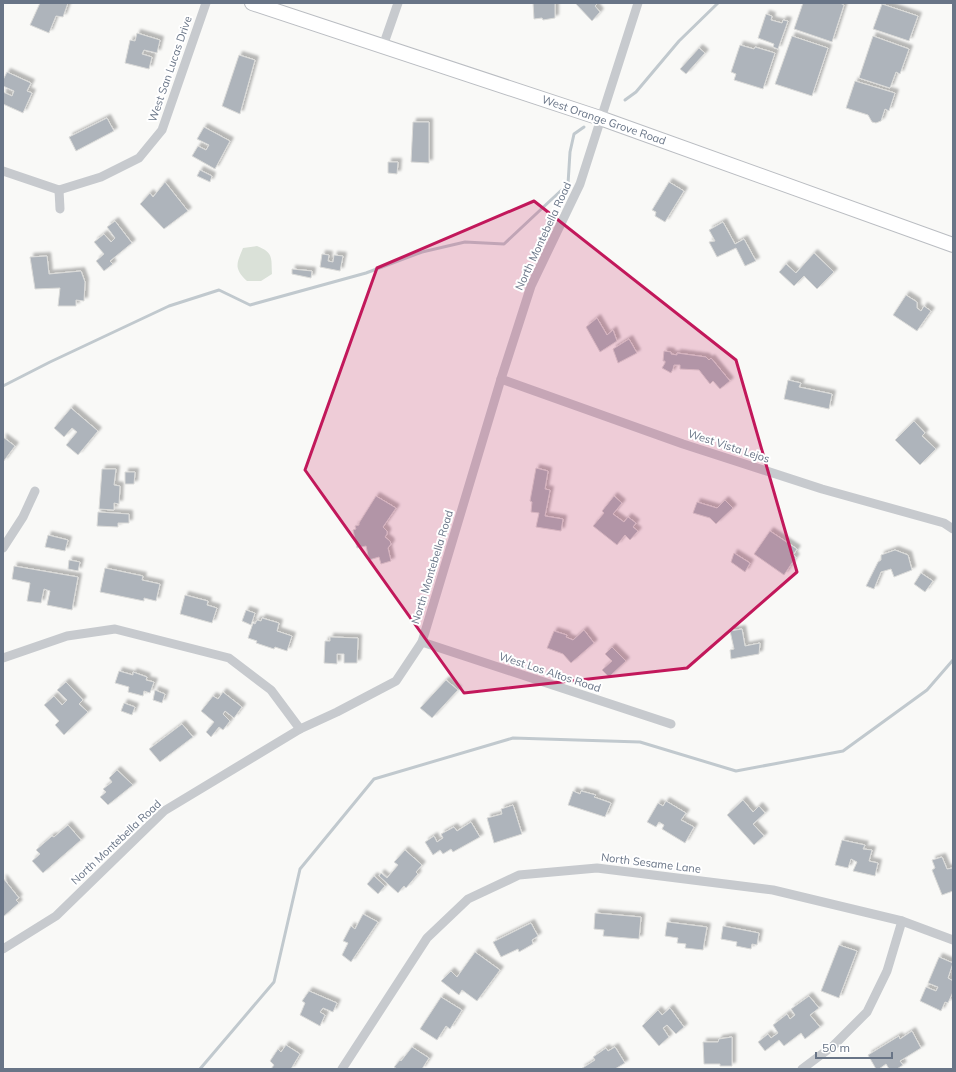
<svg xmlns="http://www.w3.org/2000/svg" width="956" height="1072" viewBox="0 0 956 1072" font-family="Mulish,sans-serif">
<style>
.green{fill:#dae1d8}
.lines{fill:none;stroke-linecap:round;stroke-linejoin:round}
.stream{stroke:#c1c9ce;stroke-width:3}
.building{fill:#aeb4bb;stroke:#dbdbd9;filter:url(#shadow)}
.primary-casing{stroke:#babdc2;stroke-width:16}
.street{stroke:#c7cace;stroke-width:9}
.primary{stroke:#fff;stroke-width:14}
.marked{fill:#c2185b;fill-opacity:0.2;stroke:#c2185b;stroke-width:3;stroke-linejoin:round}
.labels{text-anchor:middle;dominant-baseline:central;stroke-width:4;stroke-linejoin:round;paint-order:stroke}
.street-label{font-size:11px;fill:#697587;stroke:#fff}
</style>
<defs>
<filter id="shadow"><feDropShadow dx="3.5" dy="-3.5" stdDeviation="1" flood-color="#0004"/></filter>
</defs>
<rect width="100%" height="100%" fill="#f9f9f7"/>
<!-- green -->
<path class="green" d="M 257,246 C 274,253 271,258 272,274 L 261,281 L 247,281 C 233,268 237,263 243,248 Z"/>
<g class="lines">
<!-- stream -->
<g class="stream">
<polyline points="625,100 636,92 679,41 718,3"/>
<polyline points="3,386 50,362 169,306 219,290 250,305 366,273 422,252 465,242 504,244 568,184 570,152 574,134 584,127"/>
<polyline points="200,1069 274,982 300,869 374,779 513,738 640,742 736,771 843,751 927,690 953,660"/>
</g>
</g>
<!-- building -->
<g class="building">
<polygon points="40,3 68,3 63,17 56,16 49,33 30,25"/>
<polygon points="533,3 555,3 555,18 543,20 542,18 534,19"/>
<polygon points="575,3 598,3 595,6 600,12 592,21"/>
<polygon points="803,3 840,3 844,5 832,42 794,29"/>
<polygon points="882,4 918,16 909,41 873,29"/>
<polygon points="766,14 772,16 771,20 782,23 783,20 788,21 778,49 773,47 774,44 758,38"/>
<polygon points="137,33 160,40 157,53 144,50 142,54 152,57 149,69 125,63 130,40 135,41"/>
<polygon points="792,36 828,48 812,96 775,84"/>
<polygon points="873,36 909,49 900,74 896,72 890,88 859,78"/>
<polygon points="740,45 754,49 755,47 775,53 763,89 734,80 736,74 731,72"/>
<polygon points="699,48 705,53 686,74 680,69"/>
<polygon points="239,55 255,60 240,114 222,106"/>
<polygon points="7,72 31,83 27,91 32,93 23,113 3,104 3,92 12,96 14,91 3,86 3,80"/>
<polygon points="855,81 895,93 889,111 885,109 881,121 876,123 872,122 868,115 846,108"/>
<polygon points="107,118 114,131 76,151 69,137"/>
<polygon points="413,122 429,122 429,163 411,162"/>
<polygon points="204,127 230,141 215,169 192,156 198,146 206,150 209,145 197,139"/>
<polygon points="388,162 398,162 397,174 388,173"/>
<polygon points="200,170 212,176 210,182 197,176"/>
<polygon points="165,182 188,211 164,229 140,204 150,193 153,197"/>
<polygon points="669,182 684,191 665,222 655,216 656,212 652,210"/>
<polygon points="115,221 132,243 110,261 113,264 104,271 96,261 104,254 94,242 104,234 111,242 115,238 107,227"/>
<polygon points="723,222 735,244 744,239 756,261 745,266 736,248 717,257 709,242 715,241 709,230"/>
<polygon points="814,253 834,272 817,289 804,276 794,286 779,272 786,264 796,273"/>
<polygon points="322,254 329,255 328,261 333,262 334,255 343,256 340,271 320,267"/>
<polygon points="47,256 49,274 81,271 85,282 84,301 76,300 76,306 58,306 60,288 35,289 30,257"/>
<polygon points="292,269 312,271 311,278 292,274"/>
<polygon points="906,295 917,302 917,308 921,311 924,306 931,311 917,331 893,315"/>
<polygon points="597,318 607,335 613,330 617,341 600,352 586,327"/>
<polygon points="629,339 637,353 618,363 613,349"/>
<polygon points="664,351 671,352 671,354 677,355 677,353 706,357 709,360 711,358 730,381 720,389 713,381 710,384 699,370 680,369 680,365 674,365 673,369 671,373 662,368 665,363 665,361 663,361"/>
<polygon points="788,380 801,383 799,387 832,394 829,409 784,399"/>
<polygon points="71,408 98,431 78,455 66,445 77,432 72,428 64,437 54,428"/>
<polygon points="914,421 925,433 922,436 936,449 920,465 895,440"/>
<polygon points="3,437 15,446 3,462"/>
<polygon points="536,468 548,471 545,489 550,490 545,516 563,519 561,531 536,527 539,513 531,512 532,502 530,501"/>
<polygon points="102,469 116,469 114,485 120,486 119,504 114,503 114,510 99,509"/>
<polygon points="125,472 135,472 134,484 125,484"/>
<polygon points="376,496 396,508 383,527 387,531 387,534 385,537 390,541 391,544 388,548 391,561 381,564 379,557 369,560 366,546 357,548 353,530 356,529 355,526 359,525 359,523"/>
<polygon points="614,496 622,503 613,514 624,522 628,517 636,523 633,527 638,531 630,540 625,535 617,545 593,526 604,513 602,511"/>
<polygon points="725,500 733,508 716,524 710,518 693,513 697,502 717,508"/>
<polygon points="98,512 129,514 129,523 118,523 118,527 97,526"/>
<polygon points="770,531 797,549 793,555 796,557 784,575 754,554"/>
<polygon points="48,535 68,540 65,551 45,547"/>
<polygon points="895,550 908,555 912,570 894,577 891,569 881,572 874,589 866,586 878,562 881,560 881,555"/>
<polygon points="734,553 750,563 745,572 731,562"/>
<polygon points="69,560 80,562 78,571 68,569"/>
<polygon points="14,566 78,577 72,610 47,605 50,591 44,589 41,603 27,601 30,583 12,579"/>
<polygon points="105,568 143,576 142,580 160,584 156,601 144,598 144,601 100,592"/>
<polygon points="921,573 933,581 925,592 914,584"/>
<polygon points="185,595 208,601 207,605 217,608 212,623 180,614"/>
<polygon points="246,610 255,613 251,625 242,621"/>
<polygon points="262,618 279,623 277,631 292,636 287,651 275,647 274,649 256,643 257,641 248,638 253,623 255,624 257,620 261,621"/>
<polygon points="742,629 745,646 760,643 759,654 731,659 730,650 734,649 730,631"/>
<polygon points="584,630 594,643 571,663 563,654 547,648 554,631 567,635 566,637 573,640"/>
<polygon points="330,637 358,638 357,663 344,663 344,654 337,654 337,664 324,663 325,641 330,641"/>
<polygon points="612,647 626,661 609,677 602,670 612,661 605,654"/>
<polygon points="119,671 133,675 133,672 147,677 146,680 154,682 150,693 144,691 143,696 128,692 129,687 115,683"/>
<polygon points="446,680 458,690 432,718 420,708"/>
<polygon points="66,682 83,700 79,704 88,712 64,735 55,725 59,721 44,705 54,696 62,705 67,700 57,690"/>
<polygon points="155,690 165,694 162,703 153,700"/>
<polygon points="223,692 242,707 234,718 225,711 223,714 230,721 223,730 219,727 211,737 206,732 214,722 201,711 213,696 218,699"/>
<polygon points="124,703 135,707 132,715 121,711"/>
<polygon points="182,724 193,737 160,762 149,749"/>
<polygon points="117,770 133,785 108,805 100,797 106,792 103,789 112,782 109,778"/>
<polygon points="573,791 580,794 581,791 596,795 594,797 611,803 605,817 568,805"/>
<polygon points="743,800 753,812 759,806 765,813 753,824 764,836 754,845 727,815"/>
<polygon points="666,801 686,813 681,820 694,827 685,843 662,829 664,825 659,822 656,827 647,822 658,803 663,806"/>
<polygon points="513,805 522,834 494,843 487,818 502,814 501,809"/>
<polygon points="471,822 480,837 453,852 451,849 443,854 440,850 433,855 425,842 434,836 437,842 443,838 441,834 454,827 457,831"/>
<polygon points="68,825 81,840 43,873 32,861 40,854 36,850 52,836 54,837"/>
<polygon points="842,840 865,845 863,849 872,850 869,861 878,863 875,876 853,871 857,862 851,859 848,868 835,865"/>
<polygon points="405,850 422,865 416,872 418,874 406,888 404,886 398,893 379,876 381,873 387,878 398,865 394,862"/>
<polygon points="942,857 947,869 953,868 953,891 942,895 932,870 935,868 932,860"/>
<polygon points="374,876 385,886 378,894 367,884"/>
<polygon points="3,878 19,898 16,900 19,903 3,917"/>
<polygon points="595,913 641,917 639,939 603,936 604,930 594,929"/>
<polygon points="363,914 378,922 351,962 342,955 348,943 343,941 351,926 355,929"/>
<polygon points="667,922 707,927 703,950 685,948 686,944 677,943 678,938 665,936"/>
<polygon points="531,923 538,936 532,940 533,944 519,952 518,949 501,957 493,942"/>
<polygon points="723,926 759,933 757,945 752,944 751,949 736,946 737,942 721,939"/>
<polygon points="839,945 857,951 839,998 821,991"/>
<polygon points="475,952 500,970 477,1001 462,990 459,995 441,981 451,971 457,977"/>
<polygon points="939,957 953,963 948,978 953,981 953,992 948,1003 945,1002 941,1011 920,1001 926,987 936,991 938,987 928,983"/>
<polygon points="309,991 337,1003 333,1012 323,1008 320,1012 325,1015 320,1026 300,1015 305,1003 302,1001"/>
<polygon points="809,996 819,1008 810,1015 820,1027 805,1039 801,1033 784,1046 779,1040 765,1051 758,1042 768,1034 771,1038 778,1033 773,1025 787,1014 790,1019 795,1015 791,1009"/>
<polygon points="441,997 462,1010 450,1029 446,1026 437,1040 420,1029"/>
<polygon points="670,1008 684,1027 676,1034 667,1025 663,1028 669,1037 659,1046 642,1026 658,1010 662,1015"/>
<polygon points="912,1031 921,1048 900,1061 903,1065 897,1069 889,1069 886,1064 879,1069 876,1069 868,1055 899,1036 900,1039"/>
<polygon points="732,1037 732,1066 720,1066 720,1064 704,1064 703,1042 718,1042 719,1039"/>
<polygon points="286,1045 300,1054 291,1069 271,1069 274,1065 270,1061 278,1049 281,1052"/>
<polygon points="412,1047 429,1058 422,1069 397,1069 394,1067 400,1060 401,1061"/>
<polygon points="615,1047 625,1063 615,1069 581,1069 595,1060 593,1057 606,1048 608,1051"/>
</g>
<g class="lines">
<!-- primary casing -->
<g class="primary-casing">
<polyline id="primary" points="252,3 600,118 953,245"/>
</g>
<!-- street -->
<g class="street">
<polyline points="383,46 398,3"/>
<polyline points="3,171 59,190 101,177 139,158 162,130 206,3"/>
<polyline points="59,190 60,209"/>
<polyline points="501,379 683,444 822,489 944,523 953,529"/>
<polyline points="3,548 23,517 35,491"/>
<polyline points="422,642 671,724"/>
<polyline points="3,658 67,636 115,629 229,658 271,690 300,729"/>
<polyline points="3,949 56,916 164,811 300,729 337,712 396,681 422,642 501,379 531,286 580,184 638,3"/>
<polyline points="342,1069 427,938 468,899 519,875 597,868 773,890 902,921 953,940"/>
<polyline points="802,1069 834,1045 867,1012 887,971 902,921"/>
</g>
<!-- primary -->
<use href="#primary" class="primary"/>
</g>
<!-- marked area -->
<path class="marked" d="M 534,201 L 736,360 L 797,572 L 687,668 L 464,693 L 305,470 L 377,268 Z"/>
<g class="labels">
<!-- street labels -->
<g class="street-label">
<text transform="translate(170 69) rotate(-71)">West San Lucas Drive</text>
<text transform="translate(604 120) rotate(19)">West Orange Grove Road</text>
<text transform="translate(543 236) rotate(-65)">North Montebella Road</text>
<text transform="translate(729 446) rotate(18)">West Vista Lejos</text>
<text transform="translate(432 567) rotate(-73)">North Montebella Road</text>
<text transform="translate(550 672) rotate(18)">West Los Altos Road</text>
<text transform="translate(116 842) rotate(-43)">North Montebella Road</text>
<text transform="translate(651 863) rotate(7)">North Sesame Lane</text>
</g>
</g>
<!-- border -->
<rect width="956" height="1072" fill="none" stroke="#697587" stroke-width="8"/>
<!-- scale -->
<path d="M816 1052v6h76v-6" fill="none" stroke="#697587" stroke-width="2"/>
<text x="822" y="1052" font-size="12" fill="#697587" stroke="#ffffff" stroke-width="3" paint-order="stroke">50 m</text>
</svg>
